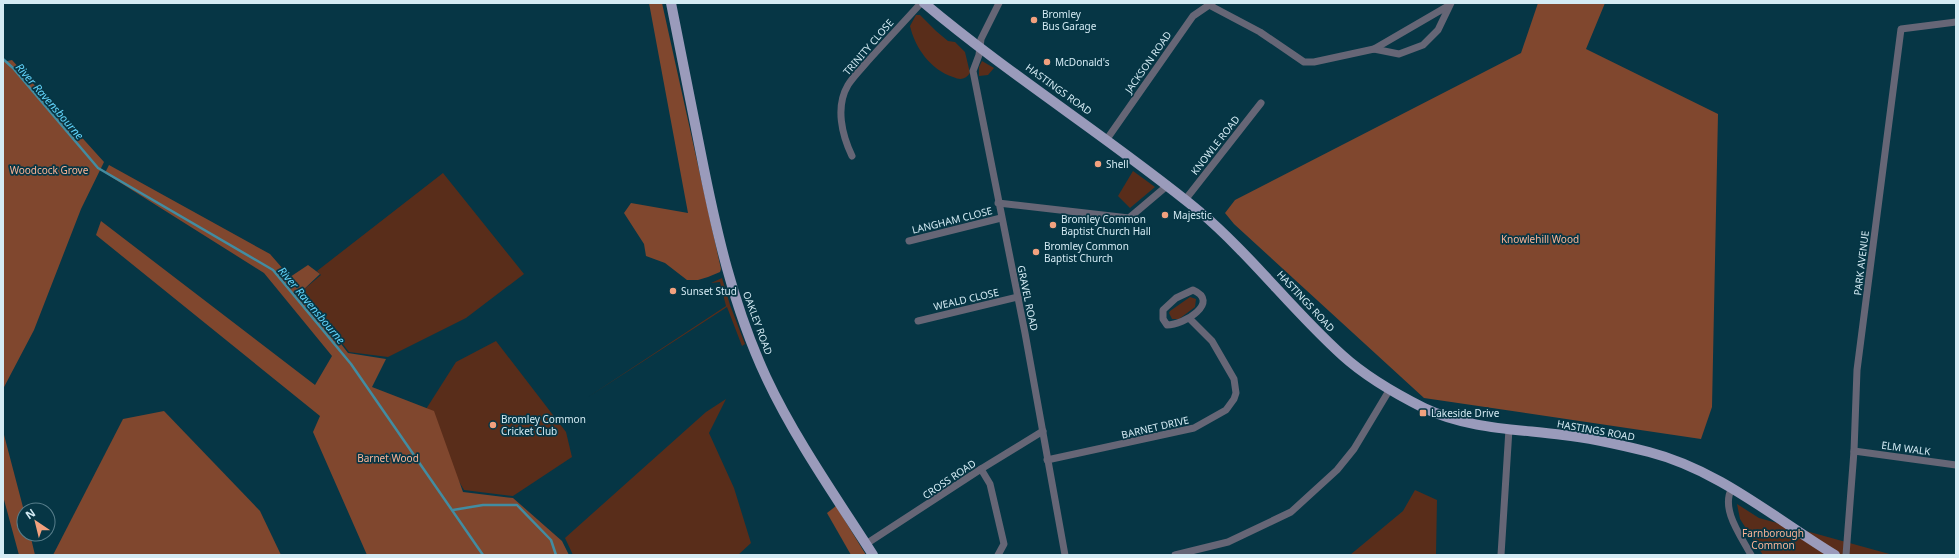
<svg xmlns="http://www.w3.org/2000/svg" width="1959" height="558" viewBox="0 0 1959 558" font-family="'Noto Sans',sans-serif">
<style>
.green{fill:#592d1a}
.forest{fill:#80472e}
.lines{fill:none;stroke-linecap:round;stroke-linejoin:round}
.stream{stroke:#428ca1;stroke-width:2.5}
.street{stroke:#666676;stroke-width:7}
.primary{stroke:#9a9bbb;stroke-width:10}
.poi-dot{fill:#f2a17e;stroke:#063645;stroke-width:1.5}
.labels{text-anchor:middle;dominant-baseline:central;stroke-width:3.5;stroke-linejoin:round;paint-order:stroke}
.poi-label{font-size:10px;fill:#d4ebf4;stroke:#063645;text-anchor:start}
.street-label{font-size:10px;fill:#d4ebf4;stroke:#063645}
.park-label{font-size:10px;fill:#fcb496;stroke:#063645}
.water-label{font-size:11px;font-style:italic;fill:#62d4fb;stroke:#063645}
</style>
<rect width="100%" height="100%" fill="#063645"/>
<!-- green -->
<g class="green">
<path d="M 916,15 L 920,15 L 936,31 L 948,41 L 955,42 L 965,52 L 970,73 C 965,80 960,80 953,77 C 931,70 915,48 910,26 Z"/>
<polygon points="982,61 994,68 988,75 979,76 979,67"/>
<polygon points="1133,171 1155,187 1130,208 1118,196"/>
<polygon points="443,173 524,274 466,318 388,357 349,352 302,291 321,275 317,271"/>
<polygon points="722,278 730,305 745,344 742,346 727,307 588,397 726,306 720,282 711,283"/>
<polygon points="1190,297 1196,299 1195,307 1179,319 1172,319 1169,313 1170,311"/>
<polygon points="496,341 566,432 572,457 513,496 464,490 421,417 456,362"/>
<polygon points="726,399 709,433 734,488 751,543 738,555 573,555 565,538 706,412"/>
<polygon points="1415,490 1437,500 1436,555 1350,555 1403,511"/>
<polygon points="1737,504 1759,518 1893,555 1763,555 1740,519"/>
</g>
<!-- forest -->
<g class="forest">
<polygon points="649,3 662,3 721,269 720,272 708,277 698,280 687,280 665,263 646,256 644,244 624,213 631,203 688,213"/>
<polygon points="1538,3 1605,3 1586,49 1718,114 1712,407 1701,439 1424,398 1234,224 1225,213 1235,200 1521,53"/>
<polygon points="12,60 104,162 81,209 34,330 3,389 3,62"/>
<polygon points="109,165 270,254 290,277 308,265 320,274 301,292 348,353 386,359 372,387 434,411 463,492 513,498 562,541 569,555 367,555 313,432 320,416 96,235 101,221 315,385 332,356 264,273 105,173"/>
<polygon points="164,411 260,511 281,555 53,555 123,419"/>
<polygon points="3,431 24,511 24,534 30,534 35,555 19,555 3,496"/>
<polygon points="836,506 866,555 851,555 827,513"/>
</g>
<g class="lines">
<!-- stream -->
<g class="stream">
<polyline points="3,59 13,68 98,168 273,270 351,364 483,555"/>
<polyline points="453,510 483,505 517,505 551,540 556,555"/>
</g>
<!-- street -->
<g class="street">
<polyline points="999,3 981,39 979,55 973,71 1025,333 1065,555"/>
<polyline points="1209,5 1260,32 1304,62 1314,62 1374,49 1399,54 1423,45 1438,30 1451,3"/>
<polyline points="1374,49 1448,6"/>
<polyline points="1107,139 1193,16 1212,3"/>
<path d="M 852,156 C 842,135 835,107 848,85 C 853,77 861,69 867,62 C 885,42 903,23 921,3"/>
<polyline points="1185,200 1261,103"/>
<polyline points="998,203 1129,218 1168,185"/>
<polyline points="909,241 1001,218"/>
<path d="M 1193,290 C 1221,302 1184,325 1167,325 L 1163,319 L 1163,310 L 1176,298 Z"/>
<polyline points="918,321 1018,297"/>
<polyline points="1854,451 1956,465"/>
<polyline points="1047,460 1194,428 1226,410 1234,399 1236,393 1234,379 1212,341 1190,319"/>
<polyline points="981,469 990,484 1004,544 998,555"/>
<path d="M 1732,488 C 1720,509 1741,536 1751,555"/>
<polyline points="866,544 981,469 1043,431"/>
<polyline points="1175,555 1228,542 1291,512 1337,470 1354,449 1390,389"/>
<polyline points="1501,555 1509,429"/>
<polyline points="1846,555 1854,451 1857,370 1901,29 1956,22"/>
</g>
<!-- primary -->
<g class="primary">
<path d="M 671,3 C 681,53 691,104 701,154 C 716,230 733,306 766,377 C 795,439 836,497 873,555"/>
<path d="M 924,3 C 1012,77 1110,138 1199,211 C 1251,255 1292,310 1342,355 C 1365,376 1396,394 1424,408 C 1468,429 1516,429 1563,435 C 1592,438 1621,445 1649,452 C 1719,470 1774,518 1835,555"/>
</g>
</g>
<!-- markers -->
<g class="poi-dot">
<circle cx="1034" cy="20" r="4"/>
<circle cx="1047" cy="62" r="4"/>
<circle cx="1098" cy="164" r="4"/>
<circle cx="1165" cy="215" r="4"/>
<circle cx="1053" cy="225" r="4"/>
<circle cx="1036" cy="252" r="4"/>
<circle cx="673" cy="291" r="4"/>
<rect x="1419" y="409" width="8" height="8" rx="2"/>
<circle cx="493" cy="425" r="4"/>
</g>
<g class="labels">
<!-- poi labels -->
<g class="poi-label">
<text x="1042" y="14">Bromley<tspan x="1042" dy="12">Bus Garage</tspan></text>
<text x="1055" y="62">McDonald's</text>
<text x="1106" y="164">Shell</text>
<text x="1173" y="215">Majestic</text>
<text x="1061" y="219">Bromley Common<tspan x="1061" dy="12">Baptist Church Hall</tspan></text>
<text x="1044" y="246">Bromley Common<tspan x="1044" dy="12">Baptist Church</tspan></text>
<text x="681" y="291">Sunset Stud</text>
<text x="1431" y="413">Lakeside Drive</text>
<text x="501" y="419">Bromley Common<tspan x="501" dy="12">Cricket Club</tspan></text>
</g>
<!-- street labels -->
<g class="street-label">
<text transform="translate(868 47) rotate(-49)">TRINITY CLOSE</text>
<text transform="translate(1148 62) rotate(-55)">JACKSON ROAD</text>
<text transform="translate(1059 89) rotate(36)">HASTINGS ROAD</text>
<text transform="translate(1215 145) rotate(-52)">KNOWLE ROAD</text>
<text transform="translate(952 220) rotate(-14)">LANGHAM CLOSE</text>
<text transform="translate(1861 263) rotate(-83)">PARK AVENUE</text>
<text transform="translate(1028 298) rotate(78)">GRAVEL ROAD</text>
<text transform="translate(966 299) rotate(-13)">WEALD CLOSE</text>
<text transform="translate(1306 301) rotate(47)">HASTINGS ROAD</text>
<text transform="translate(758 323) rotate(70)">OAKLEY ROAD</text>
<text transform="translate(1155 427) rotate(-13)">BARNET DRIVE</text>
<text transform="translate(1596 430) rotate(10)">HASTINGS ROAD</text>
<text transform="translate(1906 448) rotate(8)">ELM WALK</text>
<text transform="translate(949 479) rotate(-34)">CROSS ROAD</text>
</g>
<!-- park labels -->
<g class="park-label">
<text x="49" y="170">Woodcock Grove</text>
<text x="1540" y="239">Knowlehill Wood</text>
<text x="388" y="458">Barnet Wood</text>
<text x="1773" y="533">Farnborough<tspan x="1773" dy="12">Common</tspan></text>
</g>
<!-- water labels -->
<g class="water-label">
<text transform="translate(50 101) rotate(49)">River Ravensbourne</text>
<text transform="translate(312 305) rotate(50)">River Ravensbourne</text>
</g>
</g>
<!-- border -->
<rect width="1959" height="558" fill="none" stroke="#d4ebf4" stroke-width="8"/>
<!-- north arrow -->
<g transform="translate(36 522) rotate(325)"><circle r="19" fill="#063645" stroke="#587e8b"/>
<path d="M0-3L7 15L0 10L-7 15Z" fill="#f2a17e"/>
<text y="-6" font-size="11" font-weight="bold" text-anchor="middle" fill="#d4ebf4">N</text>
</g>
</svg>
